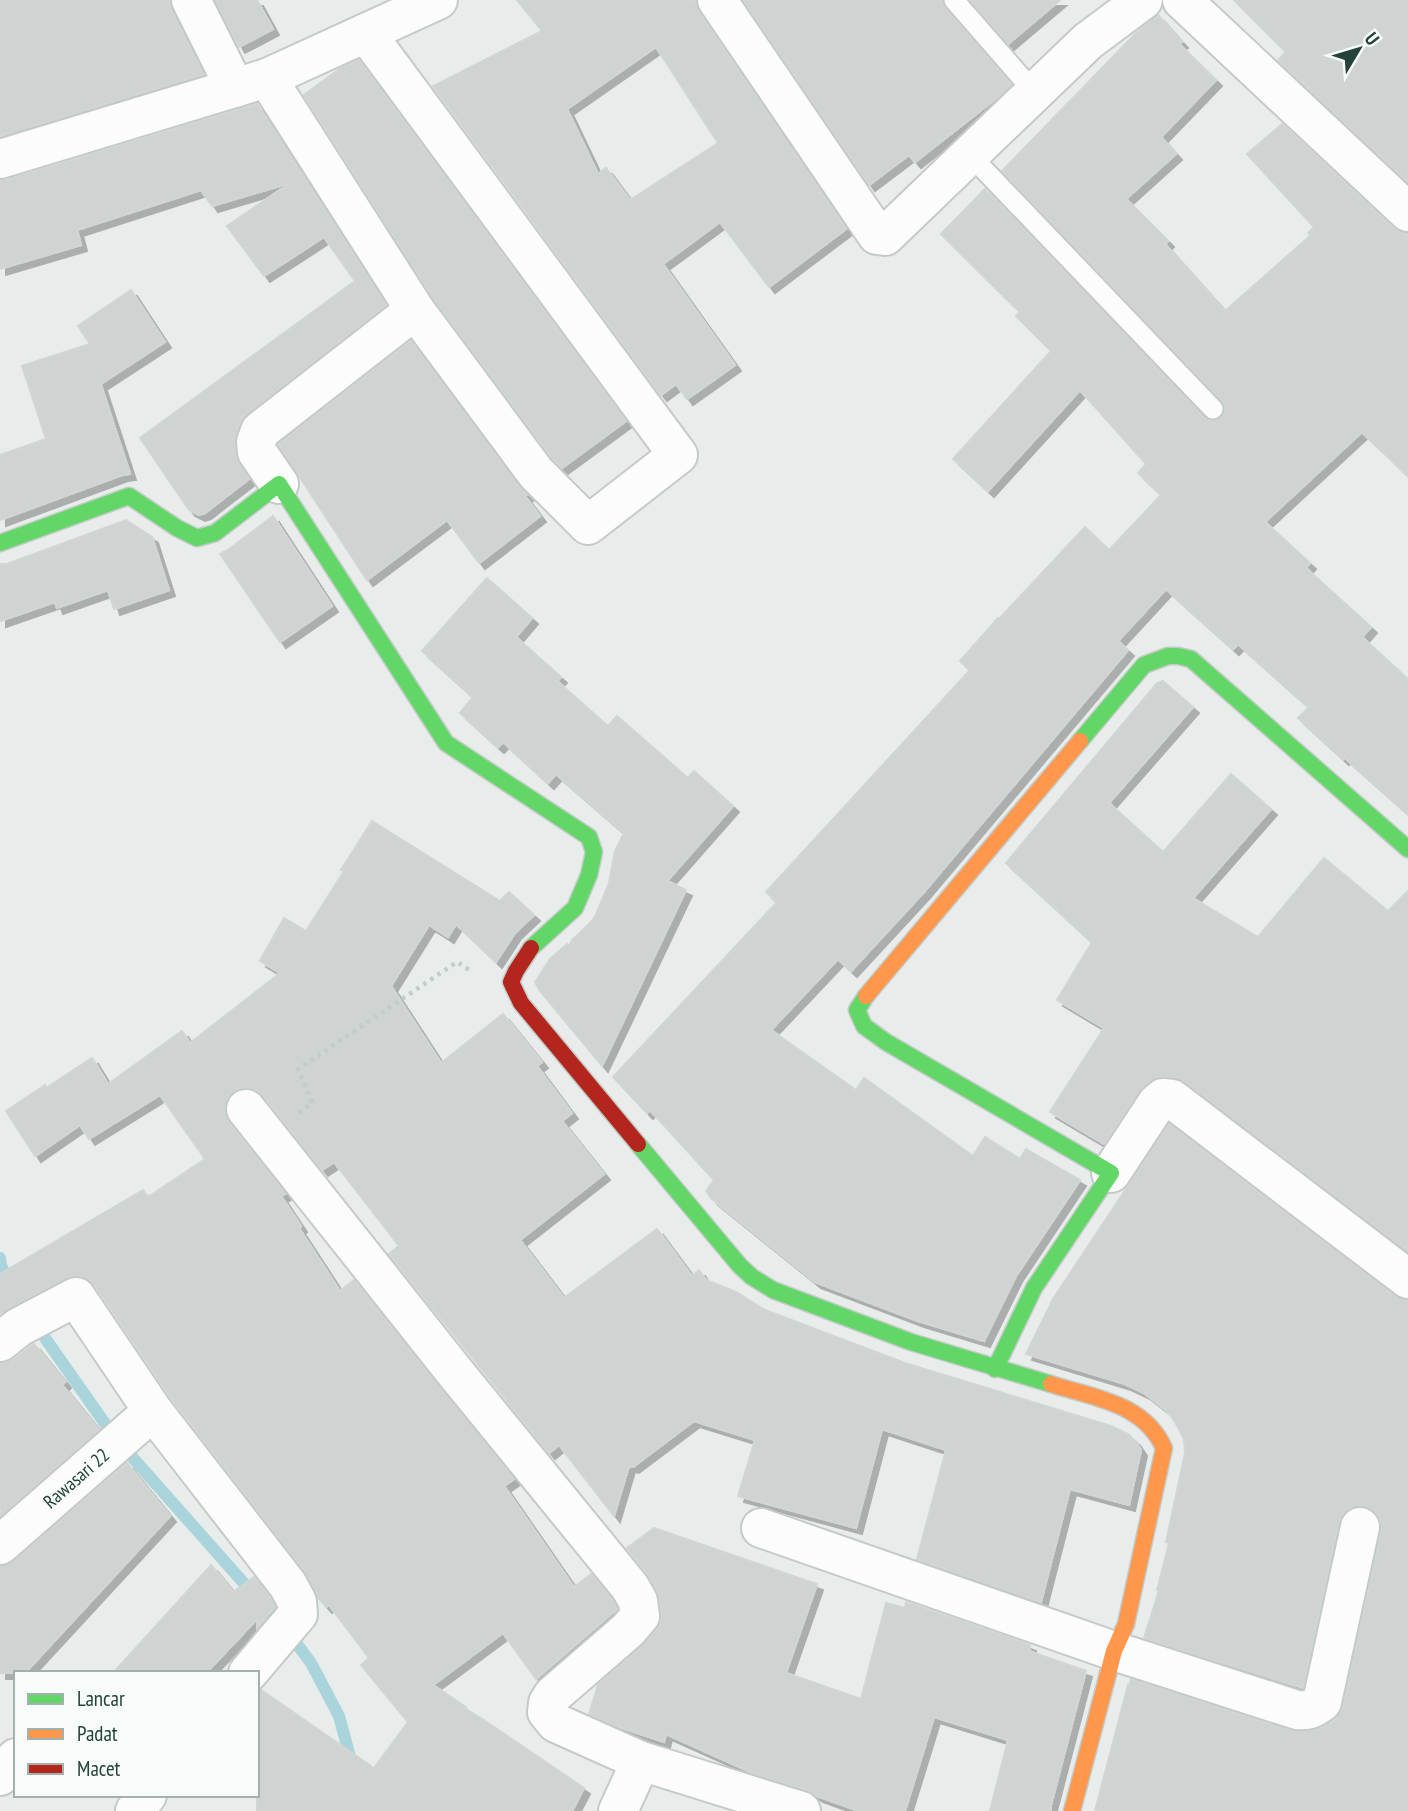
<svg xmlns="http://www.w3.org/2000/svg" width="1408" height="1811" viewBox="0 0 1408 1811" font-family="'PT Sans Narrow',sans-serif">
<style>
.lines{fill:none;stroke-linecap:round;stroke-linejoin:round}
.stream{stroke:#a9d4db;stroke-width:12}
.building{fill:#cfd4d2;stroke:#d1d6d4;stroke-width:2;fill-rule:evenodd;filter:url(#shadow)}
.lane-casing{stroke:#c5cac8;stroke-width:23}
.street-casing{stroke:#c5cac8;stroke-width:42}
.fast-casing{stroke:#c3cbc8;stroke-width:19}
.slow-casing{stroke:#c3cbc8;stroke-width:19}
.jam-casing{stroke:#c3cbc8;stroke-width:19}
.path{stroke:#c3ccca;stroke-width:4.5;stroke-dasharray:3.5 5;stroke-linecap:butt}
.lane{stroke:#fcfcfc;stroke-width:19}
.street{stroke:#fcfcfc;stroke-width:38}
.fast{stroke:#63d668;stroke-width:16}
.slow{stroke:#ff974d;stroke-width:16}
.jam{stroke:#b3261e;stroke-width:16}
.labels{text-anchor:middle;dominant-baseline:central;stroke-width:5;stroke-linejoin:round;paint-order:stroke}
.street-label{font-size:19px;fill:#24423a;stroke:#f7fbf9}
</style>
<defs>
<filter id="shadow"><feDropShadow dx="6" dy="6" stdDeviation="0" flood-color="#0004"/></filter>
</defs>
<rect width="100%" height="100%" fill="#e8edeb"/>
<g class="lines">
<!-- stream -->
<g class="stream">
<polyline points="0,1258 1,1266 12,1286"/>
<polyline points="38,1328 113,1435"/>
<polyline points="125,1449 280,1624"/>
<polyline points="291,1636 311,1663 339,1716 350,1757 354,1763"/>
</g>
</g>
<!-- building -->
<g class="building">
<polygon points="0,0 169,0 171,10 204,74 0,136"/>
<polygon points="215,0 257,0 273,29 239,47"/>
<path d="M 517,0 L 695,0 L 699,12 L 846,229 L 769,287 L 720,222 L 663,264 L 735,365 L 687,399 L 676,384 L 661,395 L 433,86 L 542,31 ZM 656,47 L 718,143 L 630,200 L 606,168 L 598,174 L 567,109 Z"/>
<polygon points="743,0 942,0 945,8 1011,84 998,97 915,162 909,155 869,185"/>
<polygon points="970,0 1060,0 1008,44"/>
<polygon points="1234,0 1408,0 1408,182 1278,60 1286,52"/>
<polygon points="1158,15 1182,42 1179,44 1216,80 1161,137 1176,154 1126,199 1168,241 1165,244 1225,311 1311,235 1308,233 1314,227 1247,154 1282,124 1393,228 1402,233 1408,233 1408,476 1362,432 1265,522 1310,563 1306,568 1371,627 1362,637 1408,679 1408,814 1344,757 1343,759 1298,718 1309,707 1238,644 1233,649 1166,589 1118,641 1128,650 924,892 851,971 838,959 771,1030 856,1090 864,1078 973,1156 985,1137 1020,1159 1026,1149 1080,1180 1016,1276 984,1341 918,1321 815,1282 712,1199 706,1191 714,1180 650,1110 647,1113 613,1077 777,902 766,892 970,670 960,661 998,618 999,619 1085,527 1109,550 1161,495 1138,473 1146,464 1080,390 988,491 953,459 1051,351 1016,316 1020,312 941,234 985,189 1204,417 1209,420 1215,421 1221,418 1224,413 1225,407 1222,401 1002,171 1135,34"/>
<polygon points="359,60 626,421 562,468 553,459 433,298 304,95 339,69"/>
<polygon points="257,104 386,305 246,414 239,424 234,444 239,464 249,479 205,513 199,515 189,510 140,438 355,281 324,237 264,276 227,226 290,183 212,206 201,190 77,230 81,245 0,269 0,180 6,180"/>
<polygon points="131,290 165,342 102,383 100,382 130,474 122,475 0,520 0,455 46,439 22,366 90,344 78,326"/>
<polygon points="411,341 518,486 527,495 525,496 540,516 479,563 447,520 367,580 278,444"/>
<polygon points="273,516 332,606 280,642 220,554 228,550"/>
<polygon points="126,520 152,537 169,590 114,609 108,590 57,608 55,602 0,621 0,564 7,564"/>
<polygon points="487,578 532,618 516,637 561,677 557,681 608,726 617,716 688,778 694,771 733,806 667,881 686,890 602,1066 540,991 535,982 550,959 567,944 569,946 572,940 589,924 595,917 609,883 615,851 624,833 556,774 548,783 503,742 498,747 460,713 473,697 422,651"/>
<polygon points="1163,681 1193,707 1109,803 1163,852 1231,774 1271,809 1193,898 1258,937 1324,858 1388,911 1408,891 1408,1251 1185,1082 1175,1077 1157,1077 1143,1086 1104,1144 1050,1112 1104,1028 1057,1000 1092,942 1006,863 1157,683"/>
<polygon points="372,821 500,901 509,892 534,915 515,933 496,962 456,924 448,937 429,925 391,986 441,1063 503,1014 542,1062 537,1066 572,1113 562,1121 604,1174 520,1240 564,1298 657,1229 692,1276 699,1270 706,1280 736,1292 765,1310 905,1363 1111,1426 1128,1434 1135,1441 1141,1450 1129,1505 1070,1489 1041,1602 917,1559 946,1450 882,1429 856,1528 738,1496 755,1440 694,1421 633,1467 629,1466 614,1516 559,1445 549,1453 389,1254 399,1246 334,1162 322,1170 263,1095 253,1088 242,1088 232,1092 225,1102 225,1113 229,1122 285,1194 281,1196 301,1226 299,1228 340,1291 354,1280 514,1479 504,1486 574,1587 591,1574 612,1599 617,1609 536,1679 503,1633 433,1685 466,1707 465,1709 481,1718 584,1788 572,1811 257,1811 257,1692 261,1690 374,1768 408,1722 361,1665 369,1658 329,1605 326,1607 318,1598 305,1572 171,1398 94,1284 86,1277 77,1275 66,1277 9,1308 0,1314 0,1274 143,1190 148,1197 205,1159 160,1095 89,1139 80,1125 35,1156 6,1111 45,1085 46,1088 92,1058 108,1084 182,1031 190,1043 280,973 260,961 284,918 306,931 344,871 341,870"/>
<polygon points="1169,1124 1395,1296 1408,1300 1408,1811 1095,1811 1128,1685 1129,1686 1131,1679 1291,1731 1313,1731 1323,1727 1335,1720 1343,1707 1381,1532 1381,1520 1374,1510 1365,1506 1353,1506 1344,1512 1339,1522 1303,1688 1144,1638 1159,1590 1157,1590 1169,1543 1166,1542 1185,1453 1184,1439 1175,1422 1167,1411 1144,1393 1125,1384 1026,1354 1053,1299"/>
<polygon points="34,1344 65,1382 62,1385 99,1430 0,1516 0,1363 13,1360"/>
<polygon points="127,1463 170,1516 25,1673 0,1673 0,1566 5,1566 14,1561"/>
<polygon points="654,1528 817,1584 786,1673 861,1699 886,1603 905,1608 906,1602 1030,1645 1029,1651 1086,1671 1051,1805 1051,1811 990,1811 1008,1740 934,1717 905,1811 859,1811 817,1796 808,1790 755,1774 666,1734 664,1742 622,1728 589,1714 598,1685 642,1646 657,1630 661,1623 662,1613 657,1591 647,1573 627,1548"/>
<polygon points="211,1565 233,1592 254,1577 270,1597 275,1607 257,1628 257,1619 206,1673 113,1673"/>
</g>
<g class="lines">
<!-- lane casing -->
<g class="lane-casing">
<g id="lane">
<polyline points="954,0 1035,93"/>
<polyline points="970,155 1213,409"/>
</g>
</g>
<!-- street casing -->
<g class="street-casing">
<g id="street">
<polyline points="191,0 235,88"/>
<polyline points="717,0 877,235 885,236 1088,41 1143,0"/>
<polyline points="1182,0 1408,212"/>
<polyline points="267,78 415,310 536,473 588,525 678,455 366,33"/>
<polyline points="0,159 267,78 438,0"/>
<polyline points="279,484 257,452 256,442 260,431 415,310"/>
<polyline points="246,1109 454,1371 630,1587 638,1601 640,1616 628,1630 553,1695 548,1703 547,1712 556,1723 641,1761 801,1811"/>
<polyline points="1111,1173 1157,1103 1163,1098 1172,1099 1408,1279"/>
<polyline points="0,1342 19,1327 76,1297 153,1411 288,1585 297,1602 298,1614 248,1673"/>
<path d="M 761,1528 L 1114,1651 L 1297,1710 C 1308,1711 1313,1709 1322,1702 L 1360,1527"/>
<polyline points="0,1545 153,1411"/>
<polyline points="0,1776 16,1758"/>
<polyline points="135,1811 147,1795"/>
<polyline points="618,1811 641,1761"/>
</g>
</g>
<!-- fast casing -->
<g class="fast-casing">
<g id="fast">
<polyline points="0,543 129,496 177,528 197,538 215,533 279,484 446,743 589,837 594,852 589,875 575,908 531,948"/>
<polyline points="1080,741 1144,665 1168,656 1178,656 1191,659 1408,849"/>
<polyline points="866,996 857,1010 864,1026 886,1042 1111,1173 1034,1288 995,1369"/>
<polyline points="638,1144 740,1266 752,1277 773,1290 911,1342 1051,1384"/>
</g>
</g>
<!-- slow casing -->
<g class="slow-casing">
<g id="slow">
<polyline points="866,996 1080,741"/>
<path d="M 1051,1384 C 1094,1398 1144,1403 1164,1448 L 1126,1624 L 1114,1651 L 1072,1811"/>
</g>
</g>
<!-- jam casing -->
<g class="jam-casing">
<polyline id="jam" points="531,948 516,971 511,982 521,1003 638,1144"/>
</g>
<!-- path -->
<polyline class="path" points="299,1113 312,1102 298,1069 457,962 471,971"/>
<!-- lane -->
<use href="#lane" class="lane"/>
<!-- street -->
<use href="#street" class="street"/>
<!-- fast -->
<use href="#fast" class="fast"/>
<!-- slow -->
<use href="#slow" class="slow"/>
<!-- jam -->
<use href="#jam" class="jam"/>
</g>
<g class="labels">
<!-- street labels -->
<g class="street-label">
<text transform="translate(76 1478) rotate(-41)">Rawasari 22</text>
</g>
</g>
<!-- legend -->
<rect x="14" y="1671" width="245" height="126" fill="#f7fbf9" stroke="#a3b1ad" stroke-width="2"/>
<rect x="28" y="1694" width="35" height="10" fill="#63d668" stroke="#a3b1ad" stroke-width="2"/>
<text x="77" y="1706" font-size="21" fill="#24423a">Lancar</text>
<rect x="28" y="1729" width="35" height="10" fill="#ff974d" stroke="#a3b1ad" stroke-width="2"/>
<text x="77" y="1741" font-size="21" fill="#24423a">Padat</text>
<rect x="28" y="1764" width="35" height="10" fill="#b3261e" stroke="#a3b1ad" stroke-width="2"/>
<text x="77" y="1776" font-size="21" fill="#24423a">Macet</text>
<!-- north arrow -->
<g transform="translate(1359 49) rotate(52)" stroke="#f7fbf9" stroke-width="5" paint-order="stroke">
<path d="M0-5L12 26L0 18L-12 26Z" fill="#24423a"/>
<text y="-10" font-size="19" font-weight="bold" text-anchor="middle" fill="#24423a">U</text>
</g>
</svg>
